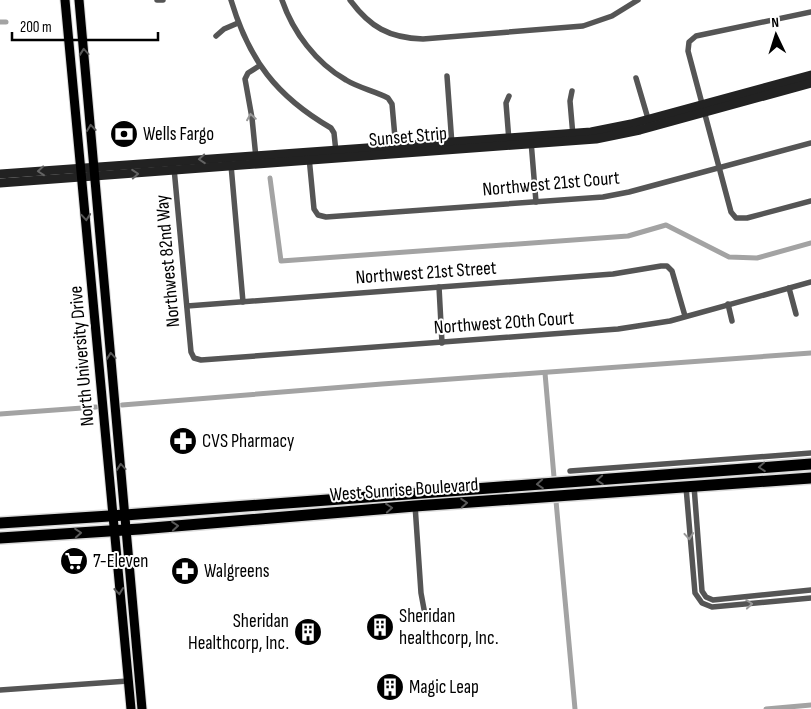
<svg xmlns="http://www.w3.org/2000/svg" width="811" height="709" viewBox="0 0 811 709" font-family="'Sofia Sans Condensed',sans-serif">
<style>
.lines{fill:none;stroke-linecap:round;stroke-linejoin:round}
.canal{stroke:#a3a3a3;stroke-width:5}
.primary-casing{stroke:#dbdbdb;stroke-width:11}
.highway-casing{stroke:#dbdbdb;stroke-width:14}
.street{stroke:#555;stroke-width:5.5}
.secondary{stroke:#222;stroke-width:9}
.primary{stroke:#000;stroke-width:9}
.highway{stroke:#000;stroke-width:11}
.oneway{stroke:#595959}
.oneway2{stroke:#999}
.oneway3{stroke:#646464}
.labels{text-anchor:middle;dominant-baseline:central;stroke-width:4;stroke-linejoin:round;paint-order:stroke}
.poi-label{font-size:19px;fill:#000;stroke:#fff;text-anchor:start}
.street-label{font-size:19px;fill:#000;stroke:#fff}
</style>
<rect width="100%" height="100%" fill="#fff"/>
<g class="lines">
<!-- canal -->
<g class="canal">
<polyline points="0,22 6,22"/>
<polyline points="270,178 281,261 628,236 666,225 729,257 757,258 811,243"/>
<polyline points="545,373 554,477"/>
<polyline points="122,405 382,384 811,353"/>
<polyline points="0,414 96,407"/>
<polyline points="556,501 575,709"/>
<polyline points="766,709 811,705"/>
</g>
<!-- primary casing -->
<g class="primary-casing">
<g id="primary">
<polyline points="65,0 131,709"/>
<polyline points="79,0 142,709"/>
</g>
</g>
<!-- highway casing -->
<g class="highway-casing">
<g id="highway">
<polyline points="0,523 125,515 811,464"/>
<polyline points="0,538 140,529 415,506 811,478"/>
</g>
</g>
<!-- street -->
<g class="street">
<polyline points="157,0 163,0"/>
<path d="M 231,0 C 249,60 276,96 331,128 L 334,133 L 336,152"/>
<path d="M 282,0 C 293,32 316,63 346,80 C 359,88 375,91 388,98 L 392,104 L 396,149"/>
<path d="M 350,0 C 370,27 389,38 423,39 L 583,26 L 612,16 L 638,0"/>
<polyline points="811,12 696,36 689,42 688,51 731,212 736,218 747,218 811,201"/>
<polyline points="216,36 224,29 238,23"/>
<polyline points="447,76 452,145"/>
<polyline points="636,78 649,122"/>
<polyline points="572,91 570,101 573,136"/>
<polyline points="509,96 506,103 509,141"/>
<polyline points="531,141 536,202"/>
<polyline points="309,157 314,209 318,215 326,217 603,197 629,192 811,143"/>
<polyline points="256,158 252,118 245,79 248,73 259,66"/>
<polyline points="231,165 243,302"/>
<polyline points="174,168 191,352 194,358 201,360 618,329 670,321 811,282"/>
<polyline points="439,287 442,343"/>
<polyline points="789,288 796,314"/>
<polyline points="728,304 732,321"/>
<polyline points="187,306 613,274 661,266 667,266 672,271 685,316"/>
<polyline points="570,471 811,453"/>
<polyline points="694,486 702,591 706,597 713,600 811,590"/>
<polyline points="686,487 695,593 702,603 712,607 811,598"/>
<polyline points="415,505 421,593 426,620"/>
<polyline points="0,690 128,681"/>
</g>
<!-- secondary -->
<g class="secondary">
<polyline points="0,174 591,132 631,124 811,75"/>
<polyline points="0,183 596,139 640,130 811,83"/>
</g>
<!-- primary -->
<use href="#primary" class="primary"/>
<!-- highway -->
<use href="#highway" class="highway"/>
</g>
<!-- one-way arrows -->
<defs><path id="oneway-chevron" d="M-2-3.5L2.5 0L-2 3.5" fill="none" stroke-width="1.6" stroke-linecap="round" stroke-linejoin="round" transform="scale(1.25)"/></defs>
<g class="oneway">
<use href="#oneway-chevron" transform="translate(84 52) rotate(-95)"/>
<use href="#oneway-chevron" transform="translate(91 128) rotate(-96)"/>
<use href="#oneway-chevron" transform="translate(86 217) rotate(85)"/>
<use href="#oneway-chevron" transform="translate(111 356) rotate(-95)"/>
<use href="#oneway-chevron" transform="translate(121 467) rotate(-95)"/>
<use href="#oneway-chevron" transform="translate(762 467) rotate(176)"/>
<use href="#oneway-chevron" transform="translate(600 480) rotate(176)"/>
<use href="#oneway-chevron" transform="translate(540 484) rotate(176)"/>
<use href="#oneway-chevron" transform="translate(464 503) rotate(-4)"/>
<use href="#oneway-chevron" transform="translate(389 508) rotate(-5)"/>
<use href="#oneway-chevron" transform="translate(175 526) rotate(-5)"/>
<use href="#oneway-chevron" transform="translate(78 533) rotate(-4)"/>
<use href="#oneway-chevron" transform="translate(119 591) rotate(84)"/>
</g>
<g class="oneway2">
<use href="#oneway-chevron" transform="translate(251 117) rotate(-99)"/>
<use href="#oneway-chevron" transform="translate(689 536) rotate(85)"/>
<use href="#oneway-chevron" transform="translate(749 604) rotate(-5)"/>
</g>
<g class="oneway3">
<use href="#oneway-chevron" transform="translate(202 159) rotate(176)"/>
<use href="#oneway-chevron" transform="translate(41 171) rotate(175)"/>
<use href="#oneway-chevron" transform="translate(135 174) rotate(-4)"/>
</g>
<!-- icons -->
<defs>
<g id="bank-disc" transform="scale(1.4375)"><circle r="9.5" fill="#000" stroke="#fff"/><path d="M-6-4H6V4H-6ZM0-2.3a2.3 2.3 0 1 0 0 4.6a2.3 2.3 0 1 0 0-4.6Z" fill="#fff"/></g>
<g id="pharmacy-disc" transform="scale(1.4375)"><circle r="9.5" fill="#000" stroke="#fff"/><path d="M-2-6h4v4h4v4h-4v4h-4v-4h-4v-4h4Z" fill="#fff"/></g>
<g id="supermarket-disc" transform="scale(1.4375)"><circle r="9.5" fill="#000" stroke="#fff"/><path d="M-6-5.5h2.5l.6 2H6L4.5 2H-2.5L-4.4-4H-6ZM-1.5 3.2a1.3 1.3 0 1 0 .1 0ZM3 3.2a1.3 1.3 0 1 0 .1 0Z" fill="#fff"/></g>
<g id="building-disc" transform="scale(1.4375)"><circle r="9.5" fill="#000" stroke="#fff"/><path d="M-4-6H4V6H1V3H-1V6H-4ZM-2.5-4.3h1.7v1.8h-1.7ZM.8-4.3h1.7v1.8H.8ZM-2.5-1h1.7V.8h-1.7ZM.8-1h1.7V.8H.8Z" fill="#fff"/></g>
</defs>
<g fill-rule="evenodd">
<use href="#bank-disc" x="124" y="134"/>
<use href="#pharmacy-disc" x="183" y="441"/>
<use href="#supermarket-disc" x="74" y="561"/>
<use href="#pharmacy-disc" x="185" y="571"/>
<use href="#building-disc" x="380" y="627"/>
<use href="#building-disc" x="308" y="632"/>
<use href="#building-disc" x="390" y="687"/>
</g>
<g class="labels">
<!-- poi labels -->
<g class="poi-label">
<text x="143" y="134">Wells Fargo</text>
<text x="202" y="441">CVS Pharmacy</text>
<text x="93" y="561">7-Eleven</text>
<text x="204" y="571">Walgreens</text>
<text x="399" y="616">Sheridan<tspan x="399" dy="22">healthcorp, Inc.</tspan></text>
<text x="289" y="621" text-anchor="end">Sheridan<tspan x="289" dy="22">Healthcorp, Inc.</tspan></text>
<text x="409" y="687">Magic Leap</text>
</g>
<!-- street labels -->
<g class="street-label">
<text transform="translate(408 137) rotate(-5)">Sunset Strip</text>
<text transform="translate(551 184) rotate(-5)">Northwest 21st Court</text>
<text transform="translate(168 261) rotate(-95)">Northwest 82nd Way</text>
<text transform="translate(426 273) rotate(-4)">Northwest 21st Street</text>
<text transform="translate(504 323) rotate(-4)">Northwest 20th Court</text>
<text transform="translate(82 356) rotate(-95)">North University Drive</text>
<text transform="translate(404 490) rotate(-4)">West Sunrise Boulevard</text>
</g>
</g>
<!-- north arrow -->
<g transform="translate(776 35) rotate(356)" stroke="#ffffff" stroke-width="4" paint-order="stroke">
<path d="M0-4L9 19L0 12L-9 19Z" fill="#000000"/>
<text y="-8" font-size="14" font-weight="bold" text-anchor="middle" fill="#000000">N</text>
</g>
<!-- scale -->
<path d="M12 32v8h146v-8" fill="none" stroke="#000000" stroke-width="2.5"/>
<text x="20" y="32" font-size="15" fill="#000000" stroke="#ffffff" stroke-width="4" paint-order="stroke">200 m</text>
</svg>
